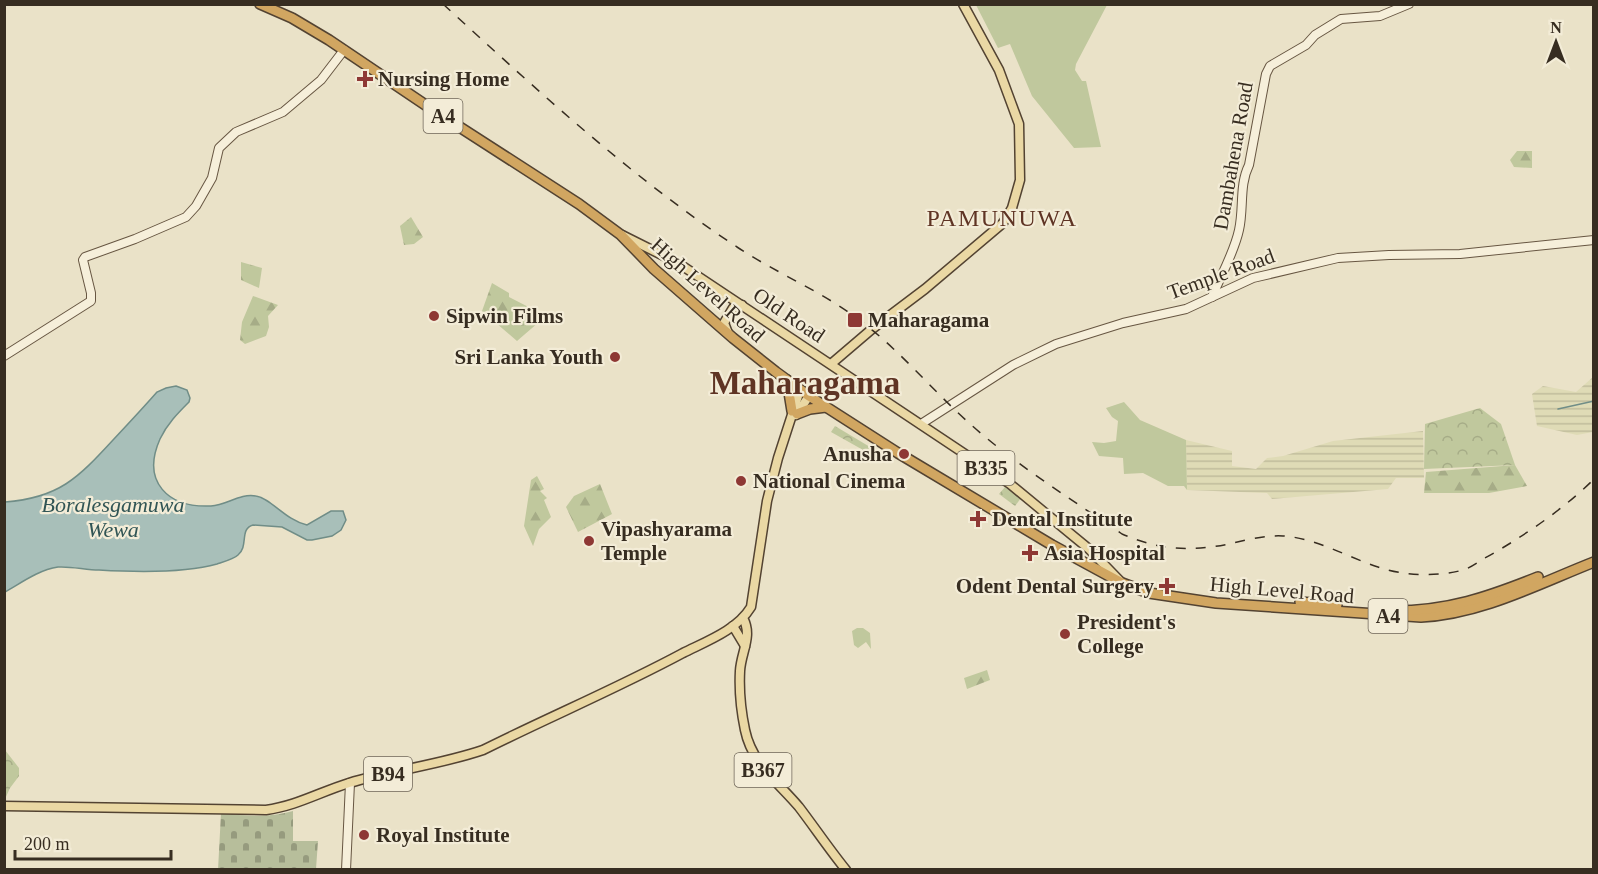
<svg xmlns="http://www.w3.org/2000/svg" width="1598" height="874" viewBox="0 0 1598 874" font-family="'Times New Roman',serif">
<style>
.farmland{fill:url(#farmland-rules)}
.grass{fill:#c0c89d}
.forest{fill:url(#forest-firs)}
.cemetery{fill:url(#cemetery-stones)}
.park{fill:url(#park-crowns)}
.water{fill:#a8bfb9;stroke:#708d87;stroke-width:1.5}
.lines{fill:none;stroke-linecap:round;stroke-linejoin:round}
.stream{stroke:#708d87;stroke-width:1.5}
.secondary-casing{stroke:#675642;stroke-width:10}
.primary-casing{stroke:#534332;stroke-width:11}
.highway-casing{stroke:#534332;stroke-width:12}
.secondary{stroke:#f6efda;stroke-width:8}
.primary{stroke:#ead8a4;stroke-width:8}
.highway{stroke:#d1a661;stroke-width:9}
.rail{stroke:#372d21;stroke-width:1.5;stroke-dasharray:10 10;stroke-linecap:butt}
.poi-dot{fill:#8e3834;stroke:#f3ecd7;stroke-width:2}
.labels{text-anchor:middle;dominant-baseline:central;stroke-width:4.5;stroke-linejoin:round;paint-order:stroke}
.shield{fill:#f3ecd7;stroke:#6f6658;stroke-width:1.5}
.shield-label{font-size:20px;font-weight:bold;fill:#372d21}
.poi-label{font-size:21px;font-weight:bold;fill:#372d21;stroke:#f3ecd7;text-anchor:start}
.street-label{font-size:21px;fill:#372d21;stroke:#f3ecd7}
.water-label{font-size:22px;font-style:italic;fill:#315555;stroke:#f3ecd7}
.quarter-label{font-size:24px;letter-spacing:1.5px;fill:#5f3424;stroke:#f3ecd7}
.town-label{font-size:33px;font-weight:bold;fill:#5f3424;stroke:#f3ecd7}
</style>
<defs>
<pattern id="farmland-rules" width="6" height="5" patternUnits="userSpaceOnUse" patternTransform="scale(1.5)"><rect width="6" height="5" fill="#dfdbb6"/><path d="M0 2.5h6" fill="none" stroke="#c0bc9c"/></pattern>
<pattern id="forest-firs" width="22" height="20" patternUnits="userSpaceOnUse" patternTransform="scale(1.5)"><rect width="22" height="20" fill="#c0c89d"/><path d="M5 1l3.5 6h-7zM16 11l3.5 6h-7z" fill="#a6ac87"/></pattern>
<pattern id="cemetery-stones" width="16" height="16" patternUnits="userSpaceOnUse" patternTransform="scale(1.5)"><rect width="16" height="16" fill="#b7be9b"/><path d="M2 7V4a2 2 0 0 1 4 0v3zM10 15v-3a2 2 0 0 1 4 0v3z" fill="#969b7e"/></pattern>
<pattern id="park-crowns" width="20" height="18" patternUnits="userSpaceOnUse" patternTransform="scale(1.5)"><rect width="20" height="18" fill="#c0c89d"/><path d="M2 6a3 3 0 1 1 6 0M12 15a3 3 0 1 1 6 0" fill="none" stroke="#a6ac87"/></pattern>
</defs>
<rect width="100%" height="100%" fill="#eae2c8"/>
<!-- farmland -->
<g class="farmland">
<polygon points="1593,377 1593,432 1577,435 1537,426 1532,394 1543,386 1576,392"/>
<polygon points="1423,431 1424,478 1396,478 1388,489 1272,499 1267,493 1187,490 1186,440 1232,451 1232,466 1256,469 1267,458 1283,456 1333,441"/>
</g>
<!-- grass -->
<g class="grass">
<polygon points="976,5 1107,5 1076,64 1075,70 1082,81 1086,81 1101,147 1074,148 1032,96 1010,44 998,48"/>
<polygon points="1124,402 1140,420 1186,440 1187,490 1184,486 1168,486 1143,473 1124,474 1123,458 1099,456 1092,442 1104,443 1116,441 1118,421 1112,417 1106,408"/>
<polygon points="857,628 863,628 870,633 871,649 866,642 858,648 854,645 852,631"/>
</g>
<!-- forest -->
<g class="forest">
<polygon points="1517,151 1532,151 1532,168 1514,167 1510,160"/>
<polygon points="411,217 423,237 414,244 404,245 400,226"/>
<polygon points="241,262 262,268 259,288 241,280"/>
<polygon points="492,283 509,293 509,297 546,316 517,341 482,311"/>
<polygon points="253,296 278,305 268,316 269,327 266,336 245,344 240,340 242,322"/>
<polygon points="1515,465 1527,486 1489,493 1424,493 1426,472"/>
<polygon points="537,476 544,489 540,491 547,498 544,500 551,517 539,529 533,546 524,526 531,480"/>
<polygon points="600,484 612,514 578,532 566,507 574,496"/>
<polygon points="987,670 990,680 967,689 964,678"/>
</g>
<!-- cemetery -->
<path class="cemetery" d="M 293,811 L 293,841 L 318,841 L 316,869 L 218,870 L 221,813 C 246,816 268,818 293,811 Z"/>
<!-- park -->
<g class="park">
<polygon points="1480,408 1501,424 1515,465 1424,469 1425,424"/>
<polygon points="835,426 875,450 872,455 831,432"/>
<polygon points="1005,487 1021,498 1015,506 999,494"/>
<polygon points="5,750 19,768 19,776 10,788 5,799"/>
</g>
<!-- water -->
<path class="water" d="M 176,386 L 187,390 L 190,398 L 189,402 C 178,413 167,424 160,439 C 141,482 168,508 211,506 C 227,505 240,493 256,496 C 271,498 285,520 307,525 L 331,511 L 343,511 L 346,520 L 341,530 L 332,536 L 312,540 L 307,540 L 282,527 L 253,525 C 239,529 249,546 238,555 C 234,559 223,562 217,564 C 185,573 133,572 99,570 C 86,570 71,566 58,567 C 38,570 21,583 5,592 L 5,502 C 59,498 78,478 113,440 C 128,424 143,408 157,392 L 166,388 Z"/>
<g class="lines">
<!-- stream -->
<polyline class="stream" points="1558,409 1594,401"/>
<!-- secondary casing -->
<g class="secondary-casing">
<g id="secondary">
<path d="M 1212,297 C 1221,275 1234,253 1239,230 C 1244,208 1239,185 1249,165 L 1266,74 L 1270,66 L 1306,45 L 1315,35 L 1341,19 L 1380,16 L 1409,4"/>
<polyline points="4,356 91,301 91,293 83,260 85,257 135,239 186,217 196,206 212,178 219,148 236,132 283,112 321,80 344,50"/>
<polyline points="921,424 1013,365 1056,344 1123,323 1186,309 1253,278 1338,258 1389,255 1460,254 1594,240"/>
<polyline points="346,870 350,783"/>
</g>
</g>
<!-- primary casing -->
<g class="primary-casing">
<g id="primary">
<polyline points="622,235 678,263 1010,484 1089,549 1120,581"/>
<polyline points="728,333 724,323 733,308 742,305"/>
<polyline points="831,364 872,329 925,289 1003,223 1012,208 1020,180 1019,124 999,70 963,4"/>
<polyline points="796,415 809,396"/>
<path d="M 743,618 C 753,636 741,652 740,671 C 739,690 741,711 745,730 C 752,764 778,782 799,807 C 815,828 829,849 846,870"/>
<polyline points="733,626 745,646"/>
<path d="M 4,806 L 266,810 C 296,806 320,792 349,783 C 393,770 439,765 483,750 C 549,717 618,688 683,653 C 707,641 737,630 751,607 L 767,501 L 778,458 L 800,390"/>
</g>
</g>
<!-- highway casing -->
<g class="highway-casing">
<g id="highway">
<path d="M 260,4 L 292,18 L 329,40 L 427,106 L 579,204 L 621,235 L 654,269 L 733,338 L 776,372 L 809,396 L 898,453 L 1052,545 L 1122,583 L 1149,593 L 1216,603 L 1421,617 C 1481,614 1538,584 1594,562"/>
<polyline points="787,380 792,411"/>
<polyline points="797,414 810,409 826,407"/>
<polyline points="1300,602 1337,605"/>
<path d="M 1393,611 C 1448,611 1488,597 1538,577"/>
</g>
</g>
<!-- secondary -->
<use href="#secondary" class="secondary"/>
<!-- primary -->
<use href="#primary" class="primary"/>
<!-- highway -->
<use href="#highway" class="highway"/>
<!-- rail -->
<path class="rail" d="M 443,4 C 537,90 631,177 737,247 C 776,273 821,291 858,319 C 899,349 930,388 968,422 C 1013,463 1071,499 1122,534 C 1160,550 1188,552 1229,544 C 1246,540 1265,535 1283,536 C 1316,538 1347,557 1378,567 C 1404,576 1437,577 1463,570 C 1470,568 1477,563 1483,559 C 1520,539 1564,509 1594,479"/>
</g>
<!-- markers -->
<g class="poi-dot">
<path d="M362 70h6v6h6v6h-6v6h-6v-6h-6v-6h6z"/>
<circle cx="434" cy="316" r="6"/>
<rect x="847" y="312" width="16" height="16" rx="3"/>
<circle cx="615" cy="357" r="6"/>
<circle cx="904" cy="454" r="6"/>
<circle cx="741" cy="481" r="6"/>
<path d="M975 510h6v6h6v6h-6v6h-6v-6h-6v-6h6z"/>
<circle cx="589" cy="541" r="6"/>
<path d="M1027 544h6v6h6v6h-6v6h-6v-6h-6v-6h6z"/>
<path d="M1164 577h6v6h6v6h-6v6h-6v-6h-6v-6h6z"/>
<circle cx="1065" cy="634" r="6"/>
<circle cx="364" cy="835" r="6"/>
</g>
<g class="labels">
<!-- shield labels -->
<g class="shield">
<rect x="423.5" y="99" width="39" height="34" rx="4.5"/>
<rect x="957.5" y="451" width="57" height="34" rx="4.5"/>
<rect x="1368.5" y="599" width="39" height="34" rx="4.5"/>
<rect x="734.5" y="753" width="57" height="34" rx="4.5"/>
<rect x="364" y="757" width="48" height="34" rx="4.5"/>
</g>
<g class="shield-label">
<text x="443" y="116">A4</text>
<text x="986" y="468">B335</text>
<text x="1388" y="616">A4</text>
<text x="763" y="770">B367</text>
<text x="388" y="774">B94</text>
</g>
<!-- poi labels -->
<g class="poi-label">
<text x="378" y="79">Nursing Home</text>
<text x="446" y="316">Sipwin Films</text>
<text x="868" y="320">Maharagama</text>
<text x="603" y="357" text-anchor="end">Sri Lanka Youth</text>
<text x="892" y="454" text-anchor="end">Anusha</text>
<text x="753" y="481">National Cinema</text>
<text x="992" y="519">Dental Institute</text>
<text x="601" y="529">Vipashyarama<tspan x="601" dy="24">Temple</tspan></text>
<text x="1044" y="553">Asia Hospital</text>
<text x="1154" y="586" text-anchor="end">Odent Dental Surgery</text>
<text x="1077" y="622">President's<tspan x="1077" dy="24">College</tspan></text>
<text x="376" y="835">Royal Institute</text>
</g>
<!-- street labels -->
<g class="street-label">
<text transform="translate(1233 156) rotate(-80)">Dambahena Road</text>
<text transform="translate(1221 274) rotate(-20)">Temple Road</text>
<text transform="translate(708 290) rotate(42)">High Level Road</text>
<text transform="translate(789 315) rotate(34)">Old Road</text>
<text transform="translate(1282 590) rotate(5)">High Level Road</text>
</g>
<!-- water labels -->
<g class="water-label">
<text x="113" y="504">Boralesgamuwa<tspan x="113" dy="25">Wewa</tspan></text>
</g>
<!-- quarter labels -->
<g class="quarter-label">
<text x="1002" y="218">PAMUNUWA</text>
</g>
<!-- town labels -->
<g class="town-label">
<text x="805" y="383">Maharagama</text>
</g>
</g>
<!-- border -->
<rect width="1598" height="874" fill="none" stroke="#372d21" stroke-width="12"/>
<!-- north arrow -->
<g transform="translate(1556 42)" stroke="#f3ecd7" stroke-width="4.5" paint-order="stroke">
<path d="M0-4.5L10 22L0 15L-10 22Z" fill="#372d21"/>
<text y="-9" font-size="16" font-weight="bold" text-anchor="middle" fill="#372d21">N</text>
</g>
<!-- scale -->
<path d="M15 850v9h156v-9" fill="none" stroke="#372d21" stroke-width="3"/>
<text x="24" y="850" font-size="18" fill="#372d21" stroke="#f3ecd7" stroke-width="4.5" paint-order="stroke">200 m</text>
</svg>
